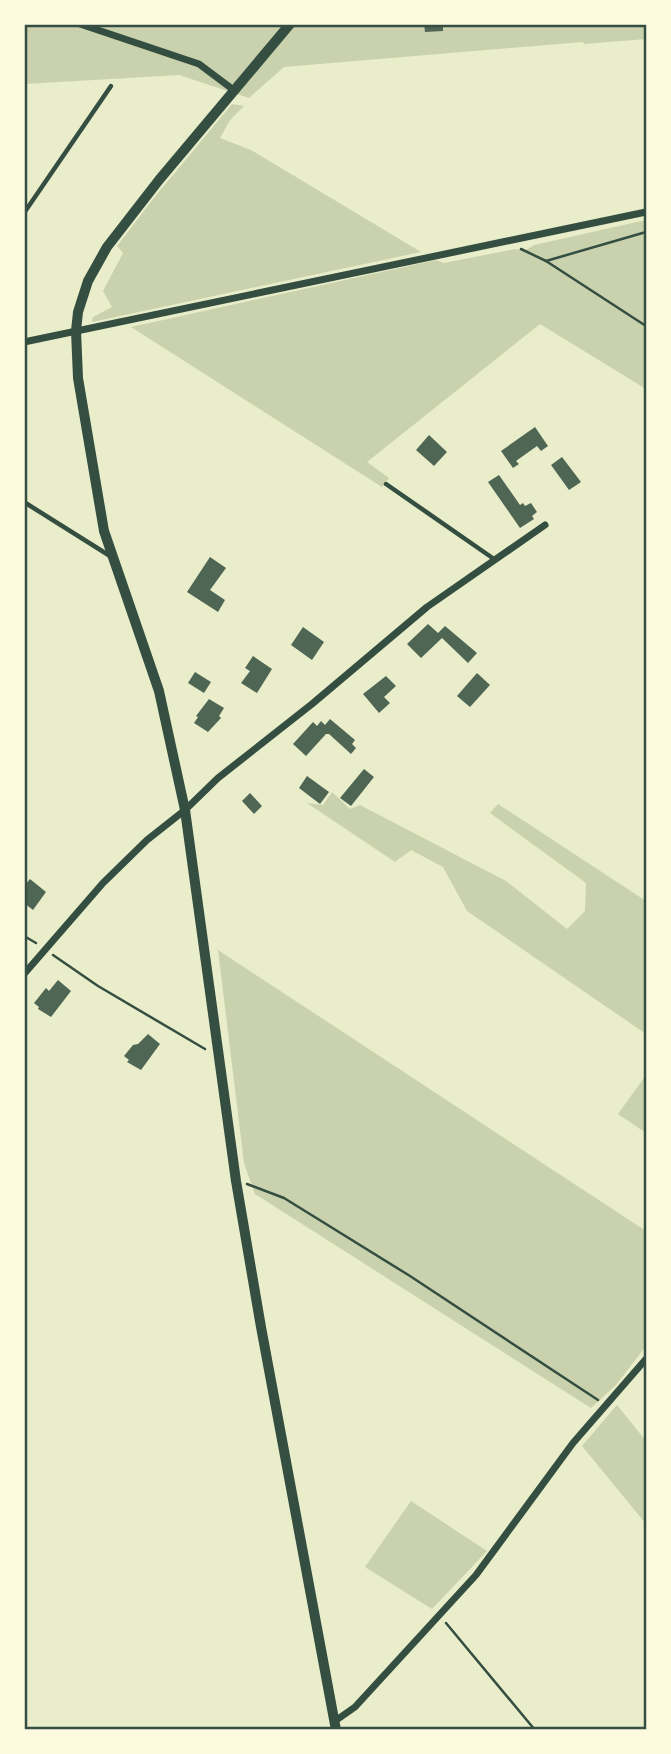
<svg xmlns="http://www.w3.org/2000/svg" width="671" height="1754" viewBox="0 0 671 1754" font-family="'Fira Sans',sans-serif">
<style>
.green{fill:#cad2ad}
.building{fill:#4f6655}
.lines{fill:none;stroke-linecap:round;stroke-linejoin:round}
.path{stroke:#344e41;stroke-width:2.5}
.service{stroke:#344e41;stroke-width:4.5}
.minor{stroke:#344e41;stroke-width:7}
.tertiary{stroke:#344e41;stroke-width:10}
.neatline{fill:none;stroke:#344e41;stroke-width:2.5}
</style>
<rect width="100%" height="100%" fill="#e9edc9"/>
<!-- green -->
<g class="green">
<polygon points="25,25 646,25 646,39 584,44 583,42 284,67 249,98 179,75 25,84"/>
<polygon points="232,104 244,106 230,120 220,138 251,150 421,252 92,322 93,317 112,307 103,291 123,253 117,246 153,199"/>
<polygon points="646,220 646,389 540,324 367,462 389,478 382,487 131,327 436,260 444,263 515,249 526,250 534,245"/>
<polygon points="332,792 350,809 360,805 506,881 567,929 585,911 586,883 490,813 498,804 646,901 646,1034 467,911 443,867 411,850 395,862 307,803 323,805"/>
<polygon points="218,950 646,1231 646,1346 616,1385 591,1408 255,1194 244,1163"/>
<polygon points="646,1075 646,1133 618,1114"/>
<polygon points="617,1405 646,1441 646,1524 582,1446"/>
<polygon points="411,1501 487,1551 432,1609 365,1567"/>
</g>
<!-- building -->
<g class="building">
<polygon points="424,24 443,24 443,31 425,32"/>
<polygon points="535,427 548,446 541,451 537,446 516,461 519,464 513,468 501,451"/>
<polygon points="429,435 447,452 434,466 416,450"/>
<polygon points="562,457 581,482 569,490 551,465"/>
<polygon points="499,475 520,505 523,503 525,506 531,503 537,512 532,516 534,519 520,528 488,482"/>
<polygon points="210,557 226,568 210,590 225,600 218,612 187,592"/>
<polygon points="428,624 438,633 445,626 477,653 468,663 442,638 421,658 407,644"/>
<polygon points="303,627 324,642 312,660 291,645"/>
<polygon points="253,656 272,669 257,693 241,683 250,671 245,668"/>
<polygon points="195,672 211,682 204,693 188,683"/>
<polygon points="477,673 490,685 470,707 457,696"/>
<polygon points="386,676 396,686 384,697 390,703 379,713 363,694"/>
<polygon points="209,699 224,708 219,716 221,718 208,732 194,723 198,717 196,716"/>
<polygon points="330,719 355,740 352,744 356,748 351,754 329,734 326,734 306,756 293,744 313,722 317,726 321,721 325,725"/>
<polygon points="364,769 374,777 351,806 340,798"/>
<polygon points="307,776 329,792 320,804 299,788"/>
<polygon points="250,793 262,806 254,814 242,801"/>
<polygon points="30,879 46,892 33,910 24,903 24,886"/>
<polygon points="58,980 71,991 51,1017 38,1009 39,1007 34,1003 46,988 49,991"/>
<polygon points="148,1034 160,1044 141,1070 127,1062 129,1060 124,1056 133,1045 138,1044"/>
</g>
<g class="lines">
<!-- path -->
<g class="path">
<polyline points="521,249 546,261 646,326"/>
<polyline points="546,261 646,232"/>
<polyline points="24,936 36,943"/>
<polyline points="53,955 98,986 205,1049"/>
<polyline points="247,1184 284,1198 410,1276 598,1400"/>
<polyline points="446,1623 535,1730"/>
</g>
<!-- service -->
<g class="service">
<polyline points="24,213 111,86"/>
<polyline points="386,484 494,559"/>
<polyline points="24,502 110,556"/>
</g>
<!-- minor -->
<g class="minor">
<polyline points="80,24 199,64 235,91"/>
<polyline points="24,342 646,212"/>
<polyline points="24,974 103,883 147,840 185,810 218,778 312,704 427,607 545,525"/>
<polyline points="335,1721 355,1707 476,1575 573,1443 646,1359"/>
</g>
<!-- tertiary -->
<polyline class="tertiary" points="290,24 159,180 107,247 88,281 78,312 76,331 78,378 104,531 159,691 185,810 236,1181 261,1327 336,1730"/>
</g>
<!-- border -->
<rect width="671" height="1754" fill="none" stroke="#fefae0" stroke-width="52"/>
<rect x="26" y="26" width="619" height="1702" class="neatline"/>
</svg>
